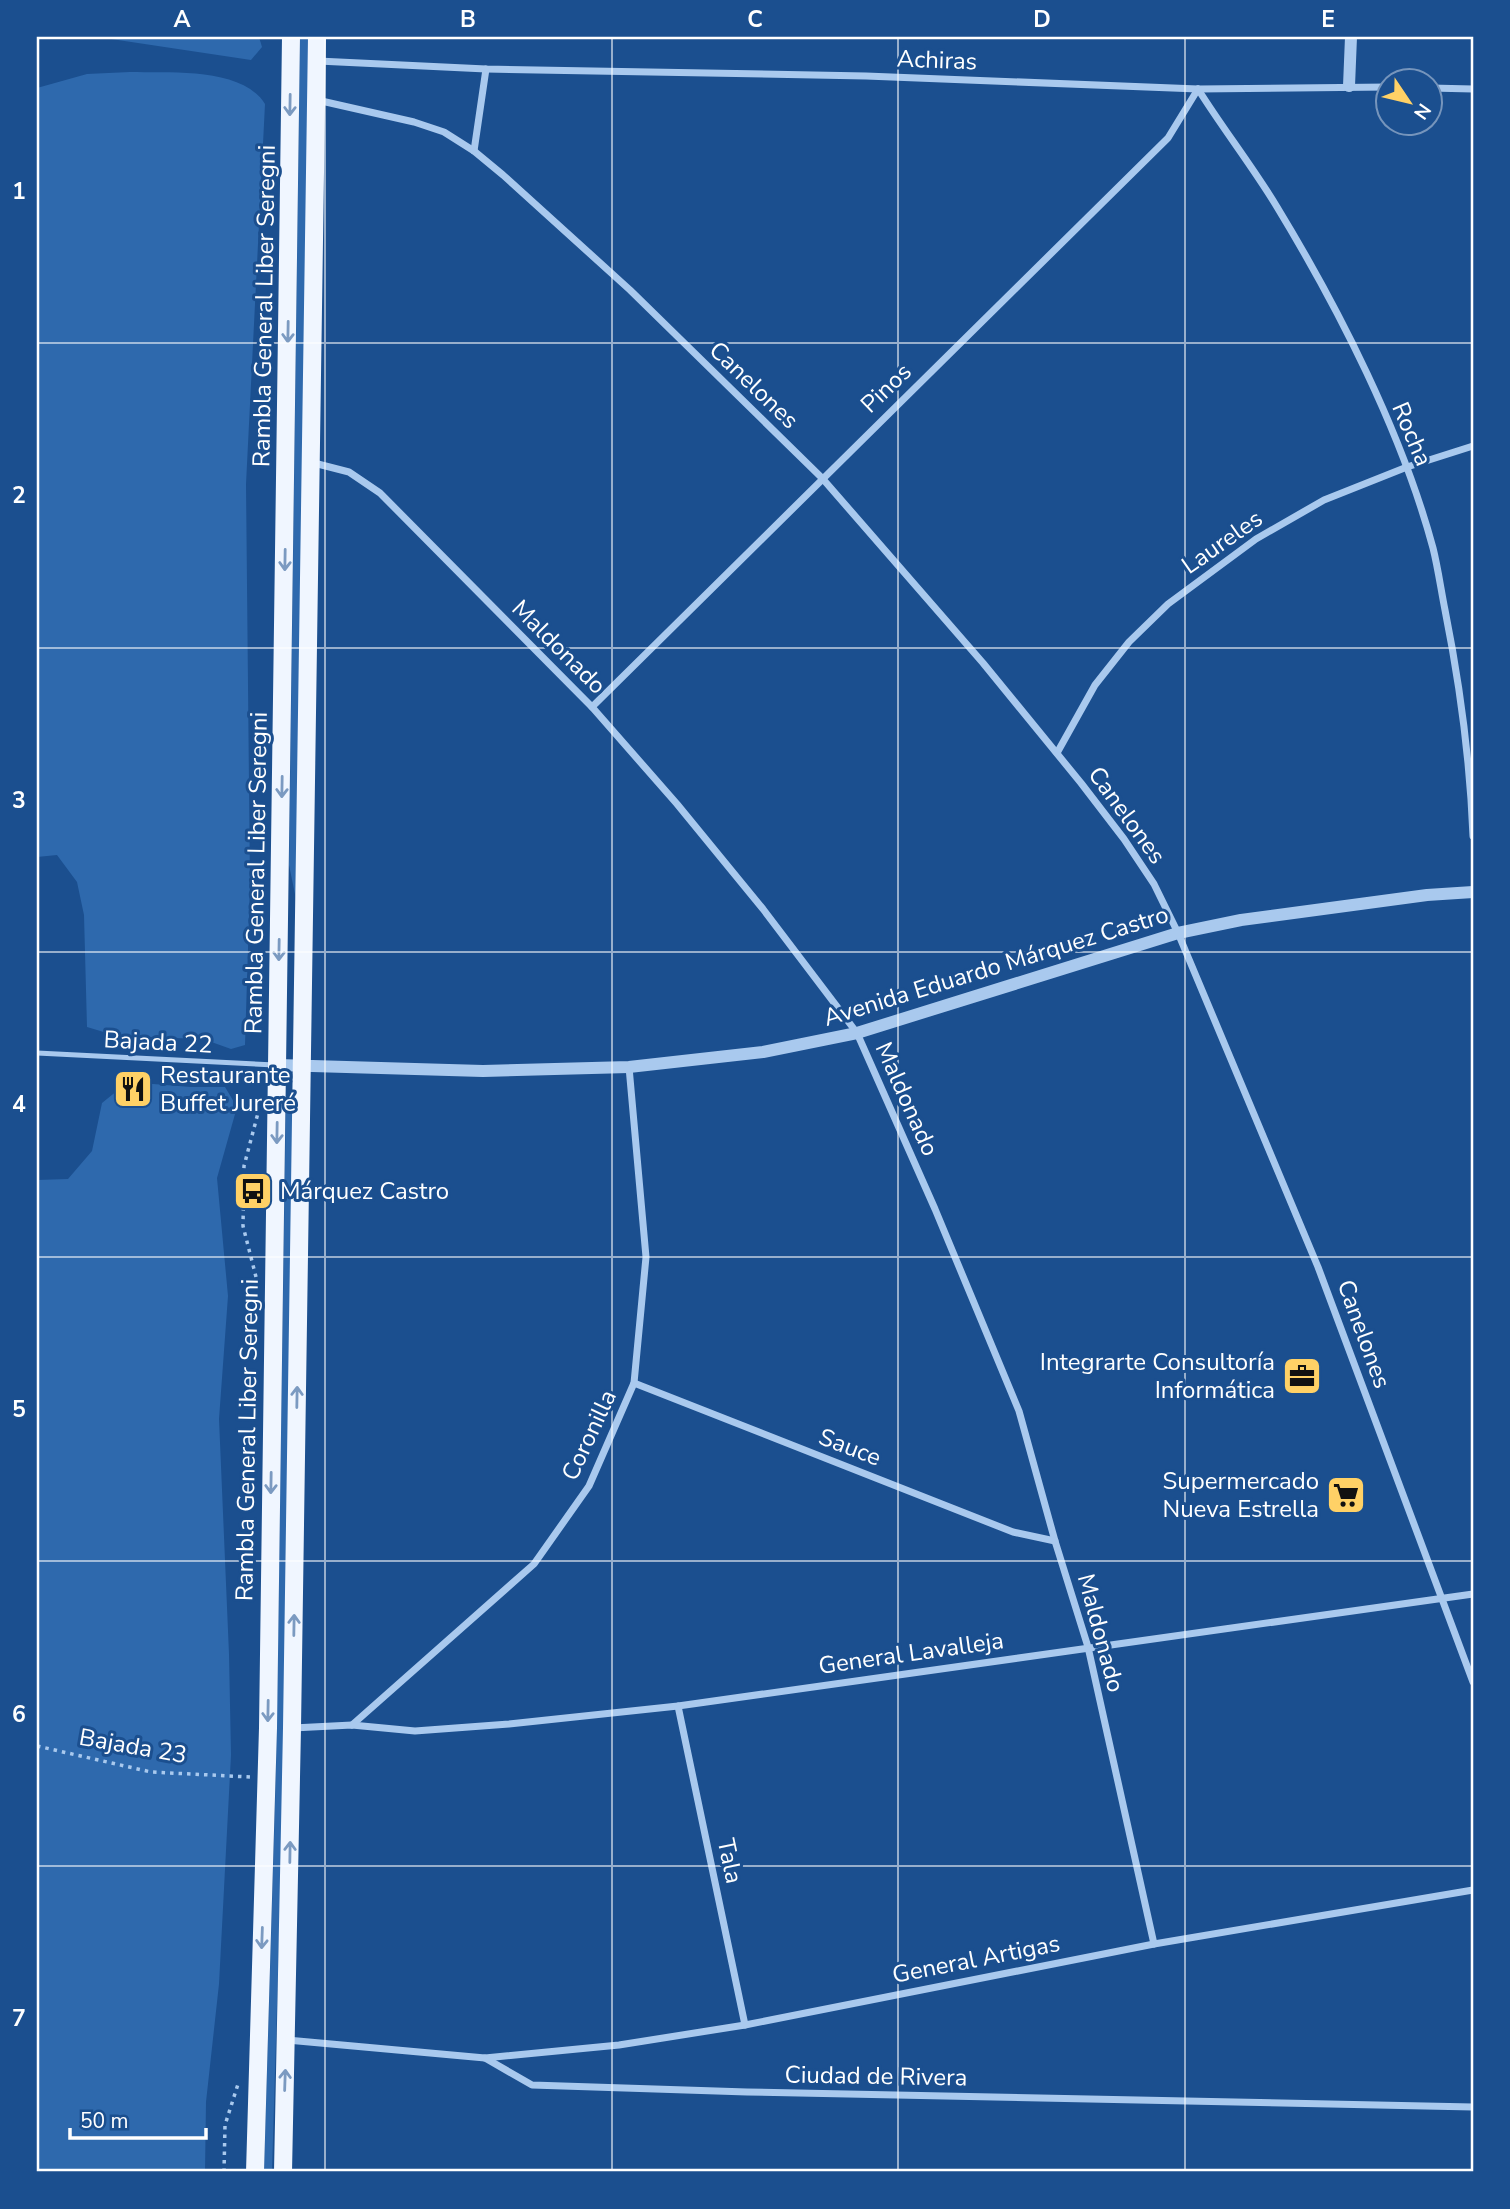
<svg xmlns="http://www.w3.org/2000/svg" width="1510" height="2209" viewBox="0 0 1510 2209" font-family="'Nunito Sans',sans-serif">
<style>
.green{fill:#2e69ad}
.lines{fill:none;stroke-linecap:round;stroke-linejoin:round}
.path{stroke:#a9c9ee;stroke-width:3.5;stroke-dasharray:3.5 5;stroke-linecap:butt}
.service{stroke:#a9c9ee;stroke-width:5}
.minor{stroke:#a9c9ee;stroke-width:7}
.tertiary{stroke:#a9c9ee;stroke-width:12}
.primary{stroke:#f0f6ff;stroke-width:18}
.oneway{stroke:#7b9ac1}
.grid{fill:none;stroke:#fff;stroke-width:2;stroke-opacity:0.55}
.labels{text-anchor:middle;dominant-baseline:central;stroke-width:6;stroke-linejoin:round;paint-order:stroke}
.street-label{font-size:24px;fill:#fff;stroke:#1b4f8f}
.poi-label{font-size:24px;fill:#fff;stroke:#1b4f8f;text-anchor:start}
.neatline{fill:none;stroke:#fff;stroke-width:2.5}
.grid-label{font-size:23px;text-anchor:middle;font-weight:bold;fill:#fff}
</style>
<rect width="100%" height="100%" fill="#1b4f8f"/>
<!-- green -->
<g class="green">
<polygon points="98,37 259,37 262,47 251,60"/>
<polygon points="300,37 309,37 296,899 289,865"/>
<path d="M 130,72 C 170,73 242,67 265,104 L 246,484 L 250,884 L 245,1045 L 231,1049 L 203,1039 L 117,1036 L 87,1027 L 84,915 L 77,882 L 57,855 L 37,857 L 37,88 L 87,74 Z"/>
<polygon points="128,1082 191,1087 225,1087 237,1107 217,1178 228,1296 219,1419 229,1654 231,1755 219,1984 206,2102 205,2172 37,2172 37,1180 68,1179 92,1151 102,1103"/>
<polygon points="290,1093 294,1097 284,1771 272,2172 264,2172 276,1771 286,1097"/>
</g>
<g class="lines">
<!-- path -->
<g class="path">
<polyline points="256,1277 243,1226 244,1166 258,1113"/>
<polyline points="37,1746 151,1772 250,1777"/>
<polyline points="224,2172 225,2125 239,2081"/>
</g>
<!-- service -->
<polyline class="service" points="37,1053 275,1065"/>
<!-- minor -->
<g class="minor">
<polyline points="318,61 486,69 866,76 1198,89 1388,87"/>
<polyline points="1430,88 1473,89"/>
<path d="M 1198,89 C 1223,129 1253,167 1277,207 C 1339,309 1402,433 1433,548 C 1438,568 1441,590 1445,610 C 1460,685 1470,760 1473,836"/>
<polyline points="317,100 414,122 444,132 474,151 503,175 630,290 822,478 983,663 1081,783 1124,839 1154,884 1178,933 1318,1267 1473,1682"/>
<polyline points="474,151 486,69"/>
<polyline points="310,462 349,472 380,493 592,707 677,804 763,909 857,1033 935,1209 1019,1411 1055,1541 1088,1647 1154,1944"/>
<polyline points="592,707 1168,138 1198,89"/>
<polyline points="1057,753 1095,685 1129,642 1168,604 1256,539 1324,500 1407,467 1473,446"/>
<polyline points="634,1383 1013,1532 1055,1541"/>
<polyline points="678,1706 745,2025"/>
<polyline points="352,1725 534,1564 589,1486 634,1383 646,1257 629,1067"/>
<polyline points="293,1728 352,1725 415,1731 509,1724 678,1706 1473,1594"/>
<polyline points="287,2040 485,2058 532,2085 747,2092 1473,2107"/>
<polyline points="485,2058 619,2045 745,2025 1154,1944 1473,1890"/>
</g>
<!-- tertiary -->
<g class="tertiary">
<polyline points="1349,86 1351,37"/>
<polyline points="278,1065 483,1071 629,1067 763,1052 857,1033 1178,933 1241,920 1427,895 1473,892"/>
</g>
<!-- primary -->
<g class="primary">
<polyline points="255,2172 268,1728 291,37"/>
<polyline points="283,2172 292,1728 317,37"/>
</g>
</g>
<!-- one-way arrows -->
<defs><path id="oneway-shaft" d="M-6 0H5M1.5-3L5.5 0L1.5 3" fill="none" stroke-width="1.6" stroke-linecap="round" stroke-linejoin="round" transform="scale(1.75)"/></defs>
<g class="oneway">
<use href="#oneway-shaft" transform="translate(290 105) rotate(91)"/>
<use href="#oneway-shaft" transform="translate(288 332) rotate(91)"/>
<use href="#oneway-shaft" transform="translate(285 560) rotate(91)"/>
<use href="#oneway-shaft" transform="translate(282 787) rotate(91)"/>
<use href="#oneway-shaft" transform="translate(279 950) rotate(91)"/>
<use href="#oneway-shaft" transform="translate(277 1133) rotate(91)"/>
<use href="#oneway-shaft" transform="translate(297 1397) rotate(-89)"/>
<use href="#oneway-shaft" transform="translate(271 1483) rotate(91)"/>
<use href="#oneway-shaft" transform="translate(294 1625) rotate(-89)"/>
<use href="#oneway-shaft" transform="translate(268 1711) rotate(91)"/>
<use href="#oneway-shaft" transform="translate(290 1852) rotate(-89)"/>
<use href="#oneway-shaft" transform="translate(262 1938) rotate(92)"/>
<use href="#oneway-shaft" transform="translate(285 2080) rotate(-88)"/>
</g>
<!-- grid -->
<path class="grid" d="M 325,37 L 325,2172M 612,37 L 612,2172M 898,37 L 898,2172M 1185,37 L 1185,2172M 37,343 L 1473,343M 37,648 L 1473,648M 37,952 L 1473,952M 37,1257 L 1473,1257M 37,1561 L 1473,1561M 37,1866 L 1473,1866"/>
<!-- icons -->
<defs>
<g id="restaurant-square" transform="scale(2.0125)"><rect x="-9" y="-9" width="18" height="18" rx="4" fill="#ffd166" stroke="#1b4f8f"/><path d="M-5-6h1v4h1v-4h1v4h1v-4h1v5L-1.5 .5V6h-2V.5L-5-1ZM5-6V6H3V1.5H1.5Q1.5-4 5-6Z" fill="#111"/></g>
<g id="bus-square" transform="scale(2.0125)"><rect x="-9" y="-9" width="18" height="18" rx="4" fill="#ffd166" stroke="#1b4f8f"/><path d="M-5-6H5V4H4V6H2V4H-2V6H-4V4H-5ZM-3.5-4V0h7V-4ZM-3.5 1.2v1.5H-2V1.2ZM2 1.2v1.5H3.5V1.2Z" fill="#111"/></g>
<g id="office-square" transform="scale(2.0125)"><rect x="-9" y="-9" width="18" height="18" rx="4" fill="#ffd166" stroke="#1b4f8f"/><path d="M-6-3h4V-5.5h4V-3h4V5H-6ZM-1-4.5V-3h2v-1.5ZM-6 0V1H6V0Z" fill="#111"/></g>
<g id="supermarket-square" transform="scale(2.0125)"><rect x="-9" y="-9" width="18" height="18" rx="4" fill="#ffd166" stroke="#1b4f8f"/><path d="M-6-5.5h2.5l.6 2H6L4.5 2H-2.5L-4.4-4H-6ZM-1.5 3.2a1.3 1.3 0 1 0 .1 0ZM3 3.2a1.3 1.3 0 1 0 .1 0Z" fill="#111"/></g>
</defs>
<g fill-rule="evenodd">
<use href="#restaurant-square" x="133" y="1089"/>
<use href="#bus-square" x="253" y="1191"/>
<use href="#office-square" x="1302" y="1376"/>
<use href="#supermarket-square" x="1346" y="1495"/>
</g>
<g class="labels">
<!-- street labels -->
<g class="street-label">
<text transform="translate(937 60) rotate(2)">Achiras</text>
<text transform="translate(264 306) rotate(-89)">Rambla General Liber Seregni</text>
<text transform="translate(754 385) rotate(44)">Canelones</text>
<text transform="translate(886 388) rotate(-44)">Pinos</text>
<text transform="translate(1412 434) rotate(67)">Rocha</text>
<text transform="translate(1222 542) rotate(-35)">Laureles</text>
<text transform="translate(559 647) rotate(45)">Maldonado</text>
<text transform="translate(1127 815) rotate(54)">Canelones</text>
<text transform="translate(256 873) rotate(-89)">Rambla General Liber Seregni</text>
<text transform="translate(996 966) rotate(-17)">Avenida Eduardo Márquez Castro</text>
<text transform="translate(158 1042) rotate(3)">Bajada 22</text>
<text transform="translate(907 1099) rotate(66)">Maldonado</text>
<text transform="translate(1364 1334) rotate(70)">Canelones</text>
<text transform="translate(589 1435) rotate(-65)">Coronilla</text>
<text transform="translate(247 1440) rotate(-89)">Rambla General Liber Seregni</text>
<text transform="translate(850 1447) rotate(21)">Sauce</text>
<text transform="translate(1101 1633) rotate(75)">Maldonado</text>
<text transform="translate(911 1653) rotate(-8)">General Lavalleja</text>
<text transform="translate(133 1746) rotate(10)">Bajada 23</text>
<text transform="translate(730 1861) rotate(78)">Tala</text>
<text transform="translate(976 1959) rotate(-11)">General Artigas</text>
<text transform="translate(876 2076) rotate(1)">Ciudad de Rivera</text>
</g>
<!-- poi labels -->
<g class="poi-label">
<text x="160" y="1075">Restaurante<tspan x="160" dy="28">Buffet Jureré</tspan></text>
<text x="280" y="1191">Márquez Castro</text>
<text x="1275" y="1362" text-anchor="end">Integrarte Consultoría<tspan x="1275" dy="28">Informática</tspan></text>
<text x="1319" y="1481" text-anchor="end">Supermercado<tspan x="1319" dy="28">Nueva Estrella</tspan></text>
</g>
</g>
<!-- border -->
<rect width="1510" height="2209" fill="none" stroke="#1b4f8f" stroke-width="77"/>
<!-- north arrow -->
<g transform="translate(1409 102) rotate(125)"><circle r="33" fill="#1b4f8f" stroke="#7695bc" stroke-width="2"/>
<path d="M0-5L12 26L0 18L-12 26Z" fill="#ffd166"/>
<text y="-10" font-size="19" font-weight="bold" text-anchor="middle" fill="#ffffff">N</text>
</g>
<!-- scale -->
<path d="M70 2128v10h136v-10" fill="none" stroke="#ffffff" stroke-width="3.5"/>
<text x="80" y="2128" font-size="21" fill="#ffffff" stroke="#1b4f8f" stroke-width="5" paint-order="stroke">50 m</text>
<rect x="38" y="38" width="1434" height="2132" class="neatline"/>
<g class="grid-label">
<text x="182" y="27">A</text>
<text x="468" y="27">B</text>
<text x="755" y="27">C</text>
<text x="1042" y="27">D</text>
<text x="1328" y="27">E</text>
<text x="19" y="199">1</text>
<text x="19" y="503">2</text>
<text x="19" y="808">3</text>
<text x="19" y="1112">4</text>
<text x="19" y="1417">5</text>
<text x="19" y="1722">6</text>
<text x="19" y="2026">7</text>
</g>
</svg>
